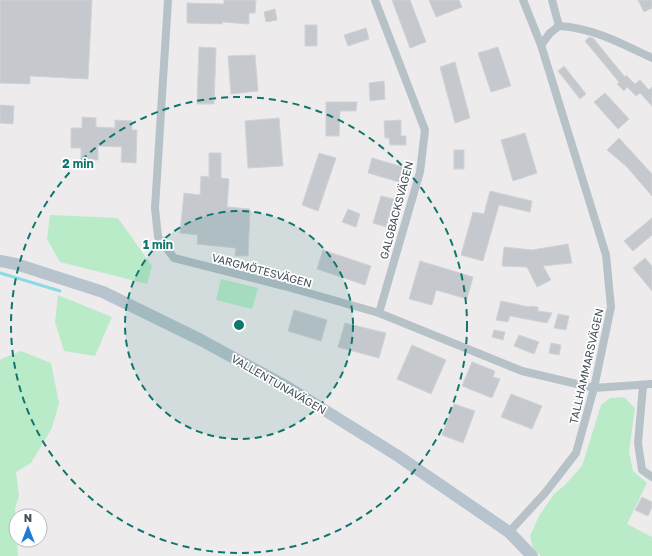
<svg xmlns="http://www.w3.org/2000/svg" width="652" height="556" viewBox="0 0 652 556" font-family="'Golos Text',sans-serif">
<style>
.green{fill:#baebc9}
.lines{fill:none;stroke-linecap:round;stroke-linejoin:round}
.stream{stroke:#89dbe6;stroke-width:3}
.building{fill:#c5c9ce;stroke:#d0d2d7}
.minor{stroke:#b7c1c8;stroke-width:8}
.secondary{stroke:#b8c4cd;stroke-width:12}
.ring{fill:none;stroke:#0f766e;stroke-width:2;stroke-dasharray:7 5}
.labels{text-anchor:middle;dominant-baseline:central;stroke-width:3.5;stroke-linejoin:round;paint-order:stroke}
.street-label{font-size:11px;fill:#455058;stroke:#fff}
.centre{fill:#0f766e;stroke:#fff;stroke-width:2}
.ring-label{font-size:12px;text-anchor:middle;font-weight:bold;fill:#0f766e;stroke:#fff;stroke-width:3.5;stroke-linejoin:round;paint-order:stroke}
</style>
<rect width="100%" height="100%" fill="#eeebec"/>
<!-- green -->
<g class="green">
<polygon points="50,215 118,218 152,266 147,284 60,262 47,239"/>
<polygon points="221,279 258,288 252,309 216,300"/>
<polygon points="58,295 112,317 95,356 64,351 55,322"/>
<polygon points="21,351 51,363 59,403 52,428 31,463 16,472 19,496 15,508 18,556 0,556 0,362 1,359"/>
<polygon points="624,397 635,408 629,452 633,471 647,483 627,524 652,537 652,556 541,556 533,549 530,536 539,516 554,494 565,485 582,466 601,405 610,398"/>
</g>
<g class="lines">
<!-- stream -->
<polyline class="stream" points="0,273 60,291"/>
</g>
<!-- building -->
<g class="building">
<polygon points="0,0 92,0 88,79 30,76 30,84 0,83"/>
<polygon points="224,0 256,0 255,13 249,13 249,24 222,22 222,24 187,23 187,3 224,4"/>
<polygon points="392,0 410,0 426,42 410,48"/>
<polygon points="429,0 459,0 462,7 436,17"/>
<polygon points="638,0 652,0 652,8 644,12"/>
<polygon points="275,9 277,20 266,22 264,12"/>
<rect x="305" y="25" width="12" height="21"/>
<polygon points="366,28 369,39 348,46 344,35"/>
<polygon points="589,37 593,38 625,77 626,75 635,84 640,80 649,90 652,87 652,106 640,93 636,96 627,87 624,91 617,84 619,82 585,41"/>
<polygon points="199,47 216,48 214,104 197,104"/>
<polygon points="498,47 511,86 491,92 478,53"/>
<polygon points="255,55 258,91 231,94 228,56"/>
<polygon points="455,62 470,118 455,123 440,67"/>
<polygon points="564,66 586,94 580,99 558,71"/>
<polygon points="384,81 385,99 370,101 369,83"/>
<polygon points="605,93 629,119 618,129 594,102"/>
<polygon points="326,102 357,102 356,111 340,111 339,136 326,136"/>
<polygon points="0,105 14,106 13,124 0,123"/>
<polygon points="82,117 96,118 96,127 115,128 115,120 132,121 132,130 137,130 136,163 121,162 122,147 98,146 98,160 81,159 81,148 71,148 71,128 82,128"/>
<polygon points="279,118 283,166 248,168 245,121"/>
<polygon points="401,120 401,136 406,136 406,145 390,145 389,138 385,138 384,121"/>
<polygon points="525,133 537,173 513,181 501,140"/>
<polygon points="619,138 652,174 652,196 626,166 607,150"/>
<rect x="454" y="150" width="10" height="19"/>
<polygon points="209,153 221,153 221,178 229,179 227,207 250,209 248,256 235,256 236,248 197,244 198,235 180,233 184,193 200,195 201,176 209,177"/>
<polygon points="319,153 336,158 318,211 302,205"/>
<polygon points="372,158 403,167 399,182 368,173"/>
<polygon points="490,191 532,201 530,212 499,205 483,261 461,255 473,212 484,214"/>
<polygon points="381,196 394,199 386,227 373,223"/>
<polygon points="348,209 360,214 356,227 342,222"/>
<polygon points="652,218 652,235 633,251 624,241"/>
<polygon points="568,244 572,263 543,266 551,280 537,287 527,267 502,266 504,247 532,250"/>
<polygon points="323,250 371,266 365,285 317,269"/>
<polygon points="645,258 652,266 652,291 633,268"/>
<polygon points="420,261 473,277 467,299 436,290 432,305 409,299"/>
<polygon points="501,301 529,307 529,306 538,307 538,311 552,313 547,323 510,316 508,322 496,320"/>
<polygon points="294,310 327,320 321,341 288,331"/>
<polygon points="558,314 569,316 566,330 554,328"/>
<polygon points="345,323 386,333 379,358 338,347"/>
<polygon points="494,330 505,332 503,340 492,337"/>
<polygon points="519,335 539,342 534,354 514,346"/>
<polygon points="551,343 561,345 559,355 549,353"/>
<polygon points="412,345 446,360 431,394 397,379"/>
<polygon points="472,362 495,371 493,377 500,379 492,398 462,386"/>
<polygon points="511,394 542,406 532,429 501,417"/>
<polygon points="454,404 475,411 463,443 442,435"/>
<polygon points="642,497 652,502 652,507 648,516 635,510"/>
</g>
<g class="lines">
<!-- minor -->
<g class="minor">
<polyline points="168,0 155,208 158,237 174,258 284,286 379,313 522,371 594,388 652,384"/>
<polyline points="375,0 425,130 420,172 379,313"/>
<polyline points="552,0 559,26"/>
<path d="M 541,45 L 550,33 L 559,26 C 593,28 621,43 652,58"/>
<polyline points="643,386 638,443 642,470 652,477"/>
<polyline points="509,532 545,493 576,453 594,388 611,307 606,255 541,45 523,0"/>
</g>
<!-- secondary -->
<polyline class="secondary" points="0,261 16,264 103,292 201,340 289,388 398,456 509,532 532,556"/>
</g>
<!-- distance rings -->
<circle cx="239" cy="325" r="114" fill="#0f766e" fill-opacity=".12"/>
<g class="ring">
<circle cx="239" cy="325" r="114"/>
<circle cx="239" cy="325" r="228"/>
</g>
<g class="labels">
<!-- street labels -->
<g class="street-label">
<text transform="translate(396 210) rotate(-75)">GALGBACKSVÄGEN</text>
<text transform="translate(262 270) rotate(15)">VARGMÖTESVÄGEN</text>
<text transform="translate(586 366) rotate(-77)">TALLHAMMARSVÄGEN</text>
<text transform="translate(279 384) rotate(30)">VALLENTUNAVÄGEN</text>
</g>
</g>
<circle cx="239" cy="325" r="6" class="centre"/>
<g class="ring-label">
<text x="78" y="168">2 min</text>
<text x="158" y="249">1 min</text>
</g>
<!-- north arrow -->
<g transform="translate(28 528)"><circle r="19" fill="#ffffff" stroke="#b5b9bc"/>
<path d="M0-3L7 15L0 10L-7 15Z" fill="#217dd3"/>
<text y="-6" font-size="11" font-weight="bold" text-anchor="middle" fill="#455058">N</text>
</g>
</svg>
